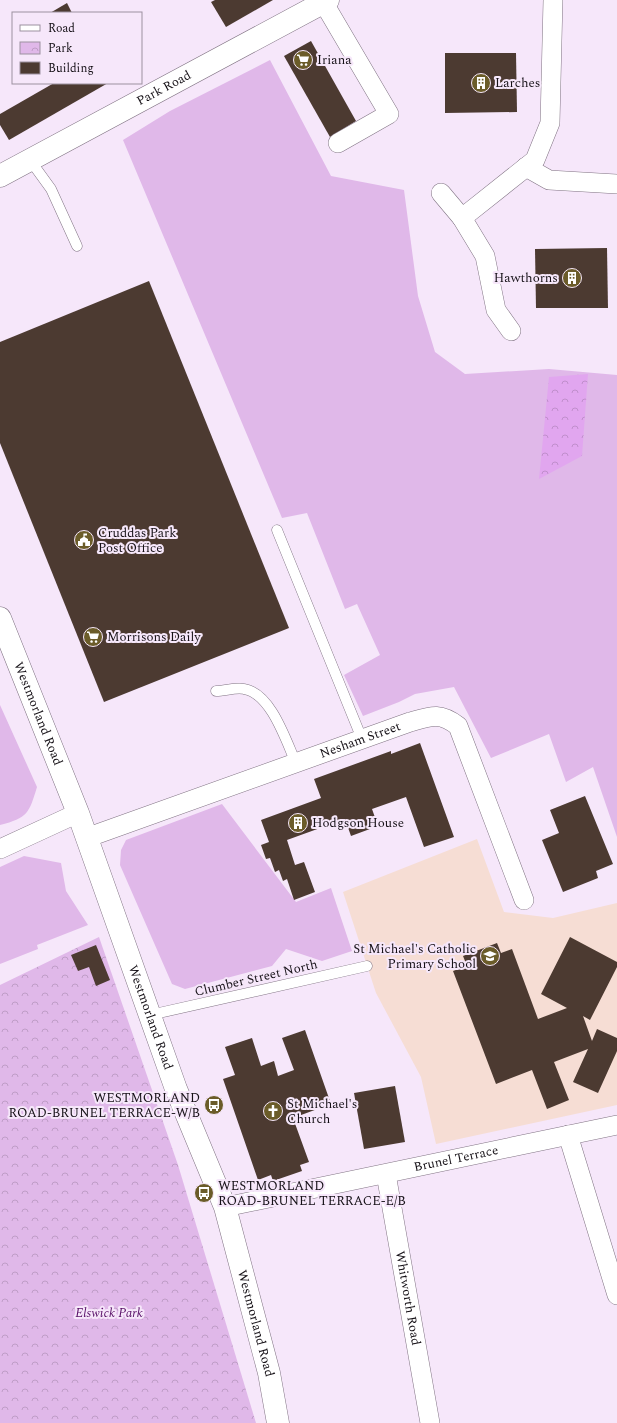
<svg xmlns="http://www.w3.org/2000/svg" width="617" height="1423" viewBox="0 0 617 1423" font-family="Spectral,serif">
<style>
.education{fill:#f6ddd4}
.grass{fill:#e0b8e9}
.forest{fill:url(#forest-crowns)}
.park{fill:url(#park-crowns)}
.building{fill:#4c3a31}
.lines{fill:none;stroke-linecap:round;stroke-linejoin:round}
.service-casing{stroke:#807383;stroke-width:11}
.minor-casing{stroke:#807383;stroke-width:20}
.tertiary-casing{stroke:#807383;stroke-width:23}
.service{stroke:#fff;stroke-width:10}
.minor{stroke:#fff;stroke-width:19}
.tertiary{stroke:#fff;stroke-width:22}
.labels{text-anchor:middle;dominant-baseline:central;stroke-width:4;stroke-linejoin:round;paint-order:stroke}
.poi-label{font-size:13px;fill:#151016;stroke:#f6e7fa;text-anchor:start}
.street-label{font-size:13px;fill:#151016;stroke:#f6e7fa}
.park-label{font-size:13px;font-style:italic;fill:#570e66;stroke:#f6e7fa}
</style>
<defs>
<pattern id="forest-crowns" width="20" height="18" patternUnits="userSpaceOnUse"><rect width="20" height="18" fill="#e1a6ef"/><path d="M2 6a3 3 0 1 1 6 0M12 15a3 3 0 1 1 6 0" fill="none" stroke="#c08ecc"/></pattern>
<pattern id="park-crowns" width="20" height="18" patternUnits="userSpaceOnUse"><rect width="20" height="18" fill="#e0b8e9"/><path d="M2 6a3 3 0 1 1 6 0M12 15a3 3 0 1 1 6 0" fill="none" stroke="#bf9dc7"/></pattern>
</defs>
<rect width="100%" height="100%" fill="#f6e7fa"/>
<!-- education -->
<polygon class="education" points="477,839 504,912 553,918 617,903 617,1105 436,1144 421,1077 376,993 343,892"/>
<!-- grass -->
<g class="grass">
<polygon points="270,60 331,176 404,190 418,296 435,352 465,374 549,369 617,375 617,837 593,767 566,782 549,734 491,758 454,687 415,694 399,702 363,716 344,675 380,655 357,604 345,609 307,513 282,518 123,140 170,111"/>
<path d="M 0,705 L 37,787 C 29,813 28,818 0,825 Z"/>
<polygon points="222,804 296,902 331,888 352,951 322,961 286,949 272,966 185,989 172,984 120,865 121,850 126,840"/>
<polygon points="24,856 61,863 66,891 88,925 37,945 38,949 0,964 0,867"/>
</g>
<!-- forest -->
<polygon class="forest" points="588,374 582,456 539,479 549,377"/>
<!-- park -->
<polygon class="park" points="99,937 178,1165 256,1423 0,1423 0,985"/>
<!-- building -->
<g class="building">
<polygon points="215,0 273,0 226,27 211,2"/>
<polygon points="67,3 72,13 50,13"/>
<polygon points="311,41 356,121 330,137 284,56"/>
<polygon points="445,53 516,53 517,112 445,113"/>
<polygon points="54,83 108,83 9,140 0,125 0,114"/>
<polygon points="607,248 608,308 536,308 535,249"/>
<polygon points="149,281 289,628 104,702 0,443 0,342"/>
<polygon points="420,743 454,837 424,847 406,797 372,809 378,826 351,836 345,819 287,840 295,865 304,862 315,892 294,900 287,879 283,881 279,870 275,872 270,858 266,859 261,845 269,842 261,820 321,798 314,779 391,751 391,754"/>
<polygon points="585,796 613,864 596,871 598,878 563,892 542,840 559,833 550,810"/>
<polygon points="570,937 617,962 617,967 590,1020 583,1016 592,1041 597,1029 617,1038 617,1051 598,1093 573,1082 588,1049 554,1062 569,1100 547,1109 532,1070 496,1084 453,971 467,966 463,956 497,943 501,953 512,949 538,1019 567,1008 541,994"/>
<polygon points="96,945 110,980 96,986 89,967 78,971 71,955"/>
<polygon points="305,1030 331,1104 293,1118 309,1162 300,1165 302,1171 273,1181 271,1175 258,1180 223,1079 235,1075 225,1047 252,1038 261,1066 274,1061 278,1076 294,1070 282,1038"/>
<polygon points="395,1086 405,1142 364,1149 354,1093"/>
</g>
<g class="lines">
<!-- service casing -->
<g class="service-casing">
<g id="service">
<polyline points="30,160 51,189 77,246"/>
<polyline points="277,530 362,739"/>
<path d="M 216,691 C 225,691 236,687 244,689 C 271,693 286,741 296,763"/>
<polyline points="150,1015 367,966"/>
</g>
</g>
<!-- minor casing -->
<g class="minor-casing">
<g id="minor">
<polyline points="322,0 389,114 338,143"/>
<polyline points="526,167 549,180 617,184"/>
<polyline points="441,193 462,218"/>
<polyline points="511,331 496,310 485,256 462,218 535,160 550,123 553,0"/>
<path id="s1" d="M 86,838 L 410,722 C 431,716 440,712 458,726 L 524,900"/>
<polyline points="0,849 78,813"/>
<polyline points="568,1135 617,1295"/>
<path id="s2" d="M 386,1174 L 430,1423"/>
<path id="s3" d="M 225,1207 L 617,1125"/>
</g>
</g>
<!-- tertiary casing -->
<g class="tertiary-casing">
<g id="tertiary">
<path id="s4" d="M 0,176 L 328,0"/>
<path id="s5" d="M 0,618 L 78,813 L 176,1089 L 225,1207 L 269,1373 L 278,1423"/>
</g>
</g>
<!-- service -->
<use href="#service" class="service"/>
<!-- minor -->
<use href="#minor" class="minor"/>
<!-- tertiary -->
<use href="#tertiary" class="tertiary"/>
</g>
<!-- icons -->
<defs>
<g id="supermarket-disc" transform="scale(1)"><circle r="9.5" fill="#6b5c29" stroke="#f6e7fa"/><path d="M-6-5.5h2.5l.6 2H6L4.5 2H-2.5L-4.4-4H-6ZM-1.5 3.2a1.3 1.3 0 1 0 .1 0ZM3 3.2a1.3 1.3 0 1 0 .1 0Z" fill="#fff"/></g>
<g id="building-disc" transform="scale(1)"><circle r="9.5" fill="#6b5c29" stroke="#f6e7fa"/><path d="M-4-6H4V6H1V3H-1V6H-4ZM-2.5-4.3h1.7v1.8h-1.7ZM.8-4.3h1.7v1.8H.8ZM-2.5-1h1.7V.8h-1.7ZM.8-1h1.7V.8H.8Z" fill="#fff"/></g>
<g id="civic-disc" transform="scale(1)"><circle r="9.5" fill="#6b5c29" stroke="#f6e7fa"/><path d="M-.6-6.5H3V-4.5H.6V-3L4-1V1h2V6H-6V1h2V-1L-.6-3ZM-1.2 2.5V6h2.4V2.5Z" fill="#fff"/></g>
<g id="school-disc" transform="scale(1)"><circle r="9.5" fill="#6b5c29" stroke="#f6e7fa"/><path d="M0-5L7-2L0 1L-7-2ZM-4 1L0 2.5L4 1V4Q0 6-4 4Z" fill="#fff"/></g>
<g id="bus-disc" transform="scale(1)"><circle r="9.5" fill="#6b5c29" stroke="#f6e7fa"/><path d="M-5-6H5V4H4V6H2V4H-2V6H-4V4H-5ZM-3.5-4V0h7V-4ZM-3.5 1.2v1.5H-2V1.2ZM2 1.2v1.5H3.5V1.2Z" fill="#fff"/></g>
<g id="church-disc" transform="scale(1)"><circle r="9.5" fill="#6b5c29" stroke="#f6e7fa"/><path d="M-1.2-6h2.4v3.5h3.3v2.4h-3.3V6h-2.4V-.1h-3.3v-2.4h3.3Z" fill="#fff"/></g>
</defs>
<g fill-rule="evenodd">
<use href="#supermarket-disc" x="303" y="60"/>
<use href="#building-disc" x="481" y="83"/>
<use href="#building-disc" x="572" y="278"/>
<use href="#civic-disc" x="84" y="540"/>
<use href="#supermarket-disc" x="93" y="637"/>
<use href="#building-disc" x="298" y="823"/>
<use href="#school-disc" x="490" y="956"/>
<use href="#bus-disc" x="214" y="1105"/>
<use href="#church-disc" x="273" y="1111"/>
<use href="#bus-disc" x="204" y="1193"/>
</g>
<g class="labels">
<!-- poi labels -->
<g class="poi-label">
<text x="317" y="60">Iriana</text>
<text x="495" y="83">Larches</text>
<text x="558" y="278" text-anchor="end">Hawthorns</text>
<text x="98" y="533">Cruddas Park<tspan x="98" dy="15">Post Office</tspan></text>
<text x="107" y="637">Morrisons Daily</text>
<text x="312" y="823">Hodgson House</text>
<text x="476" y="949" text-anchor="end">St Michael's Catholic<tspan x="476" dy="15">Primary School</tspan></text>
<text x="200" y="1098" text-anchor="end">WESTMORLAND<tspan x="200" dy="15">ROAD-BRUNEL TERRACE-W/B</tspan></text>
<text x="287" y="1104">St Michael's<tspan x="287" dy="15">Church</tspan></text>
<text x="218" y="1186">WESTMORLAND<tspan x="218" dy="15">ROAD-BRUNEL TERRACE-E/B</tspan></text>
</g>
<!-- street labels -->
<g class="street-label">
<text stroke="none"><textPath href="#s4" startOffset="186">Park Road</textPath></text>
<text stroke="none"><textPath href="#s5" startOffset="103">Westmorland Road</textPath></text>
<text stroke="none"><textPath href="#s1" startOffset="291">Nesham Street</textPath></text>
<text transform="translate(256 978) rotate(-13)">Clumber Street North</text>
<text stroke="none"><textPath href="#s5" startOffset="427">Westmorland Road</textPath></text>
<text stroke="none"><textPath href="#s3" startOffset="236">Brunel Terrace</textPath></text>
<text stroke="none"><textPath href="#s2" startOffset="126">Whitworth Road</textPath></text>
<text stroke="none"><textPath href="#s5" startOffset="751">Westmorland Road</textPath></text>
</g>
<!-- park labels -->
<g class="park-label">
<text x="109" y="1313">Elswick Park</text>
</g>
</g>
<!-- legend -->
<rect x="12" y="12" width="130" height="72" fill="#f6e7fa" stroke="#9c919f"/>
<rect x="20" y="25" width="20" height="6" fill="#ffffff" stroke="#9c919f"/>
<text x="48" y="32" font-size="12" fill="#151016">Road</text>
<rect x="20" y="42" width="20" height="12" fill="url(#park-crowns)" stroke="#9c919f"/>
<text x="48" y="52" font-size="12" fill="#151016">Park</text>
<rect x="20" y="62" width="20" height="12" fill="#4c3a31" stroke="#9c919f"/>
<text x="48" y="72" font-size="12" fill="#151016">Building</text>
</svg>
